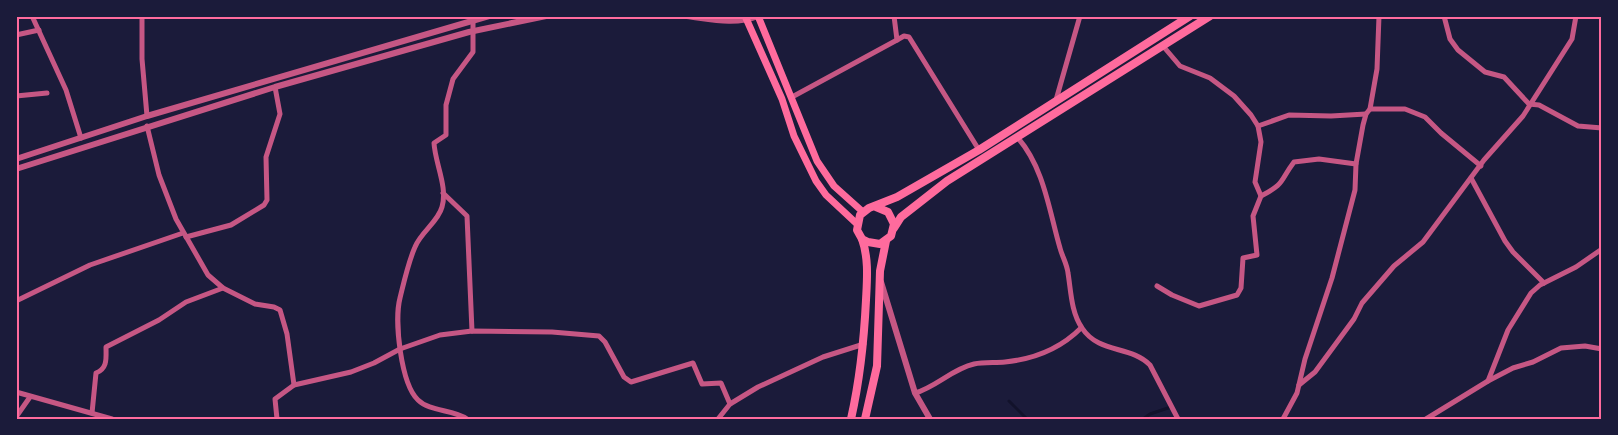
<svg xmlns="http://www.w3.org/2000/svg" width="1618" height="435" viewBox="0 0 1618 435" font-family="Ubuntu,sans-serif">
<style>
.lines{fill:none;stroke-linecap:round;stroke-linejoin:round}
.stream{stroke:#12122b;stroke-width:3}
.minor{stroke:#c65784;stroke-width:5}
.tertiary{stroke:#c65784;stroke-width:6}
.secondary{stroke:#ff6b9d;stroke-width:7}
.trunk{stroke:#ff6b9d;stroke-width:8}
.neatline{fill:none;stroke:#ff6b9d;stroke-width:2}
</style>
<rect width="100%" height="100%" fill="#1b1b3a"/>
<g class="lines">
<!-- stream -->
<g class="stream">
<polyline points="1009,401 1027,419"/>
<polyline points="1143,419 1150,414 1171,407"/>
</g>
<!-- minor -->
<g class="minor">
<polyline points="32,16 66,90 81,138"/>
<polyline points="142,16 142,59 147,116"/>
<polyline points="894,16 897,40"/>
<polyline points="1444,16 1450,39 1458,50 1485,72 1504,77 1529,104 1539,105 1578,126 1602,128"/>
<polyline points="16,35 39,30"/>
<polyline points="1163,46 1180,66 1210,78 1234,96 1251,115 1258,126 1261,142 1255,182 1261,196"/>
<polyline points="16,96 47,93"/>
<polyline points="792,97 897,40 904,36 909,37 979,150"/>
<polyline points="1056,100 1080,16"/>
<polyline points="1370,109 1405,109 1425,117 1441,133 1481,166"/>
<polyline points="147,126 159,175 176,219 208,275 223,288 255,304 274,307 280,310 287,334 294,385"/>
<polyline points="1258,126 1289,115 1331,116 1366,114"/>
<path d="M 1018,138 C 1044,168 1049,210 1060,248 C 1062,256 1067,264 1068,273 C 1071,291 1071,312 1082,328 C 1099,354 1130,345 1150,365 L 1178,419"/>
<polyline points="1471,178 1505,241 1513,252 1544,283"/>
<polyline points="443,193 467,216 472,331"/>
<polyline points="186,237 231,225 264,205 267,200 266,157 280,114 275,87"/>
<path d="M 1157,286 L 1172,295 L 1199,306 L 1237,295 L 1241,288 L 1243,258 L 1257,255 L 1253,216 L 1261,196 C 1286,183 1279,182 1294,162 L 1319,159 L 1356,164"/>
<polyline points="16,301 90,265 183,233"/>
<polyline points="1488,381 1513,368 1533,362 1561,348 1585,346 1602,349"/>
<polyline points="1299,385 1315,372 1354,319 1362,303 1394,266 1423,242 1484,160 1523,116 1572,39 1576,16"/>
<polyline points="16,392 112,419"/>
<path d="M 915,393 C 936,387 952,369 974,364 C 984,362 995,363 1005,362 C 1035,359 1060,349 1081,328"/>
<path d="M 92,413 L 96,373 C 108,368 106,358 106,347 L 159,320 L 186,302 L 223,288"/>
<polyline points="16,417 30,397"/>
<polyline points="277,419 275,399 294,385 351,372 374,363 400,349 440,335 472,331 552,332 599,336 605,342 624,377 631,382 693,363 702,384 721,383 730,404"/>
<path d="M 467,419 C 453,409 430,412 418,400 C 401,384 394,321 400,298 C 404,282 408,263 415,247 C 421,232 438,222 442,207 C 448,187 435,163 434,143 L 446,135 L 446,105 L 453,79 L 473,52 L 473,16"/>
<polyline points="718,419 730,404 758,387 823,357 864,344"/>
<polyline points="1283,419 1297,393 1305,359 1332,278 1355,190 1356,164 1363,125 1366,114 1370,109 1377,69 1379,16"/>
<polyline points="1426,419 1488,381 1508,330 1531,293 1540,285 1576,267 1602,249"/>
</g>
<!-- tertiary -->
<g class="tertiary">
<path d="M 687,16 C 711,19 735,25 758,16"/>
<polyline points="16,159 147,116 489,16"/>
<polyline points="16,169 275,87 469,32 546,16"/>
<polyline points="881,282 915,393 930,419"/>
</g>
<!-- secondary -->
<g class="secondary">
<polyline points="745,16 782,99 794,136 816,181 826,195 857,224"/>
<polyline points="758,16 817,161 834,186 863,212"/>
</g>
<!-- trunk -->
<g class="trunk">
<polyline points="876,207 888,212 894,224 891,236 880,244 868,242 862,239 857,230 860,215 869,208 897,197 979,150 1190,16"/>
<polyline points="894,228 901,217 947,181 1210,16"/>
<path d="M 851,419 C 860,379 864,341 866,300 C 867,280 869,259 862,239"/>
<polyline points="865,419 877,366 880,271 886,241"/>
</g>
</g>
<!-- border -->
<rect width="1618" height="435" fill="none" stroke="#1b1b3a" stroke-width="35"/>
<rect x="18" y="18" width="1582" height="400" class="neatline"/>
</svg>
